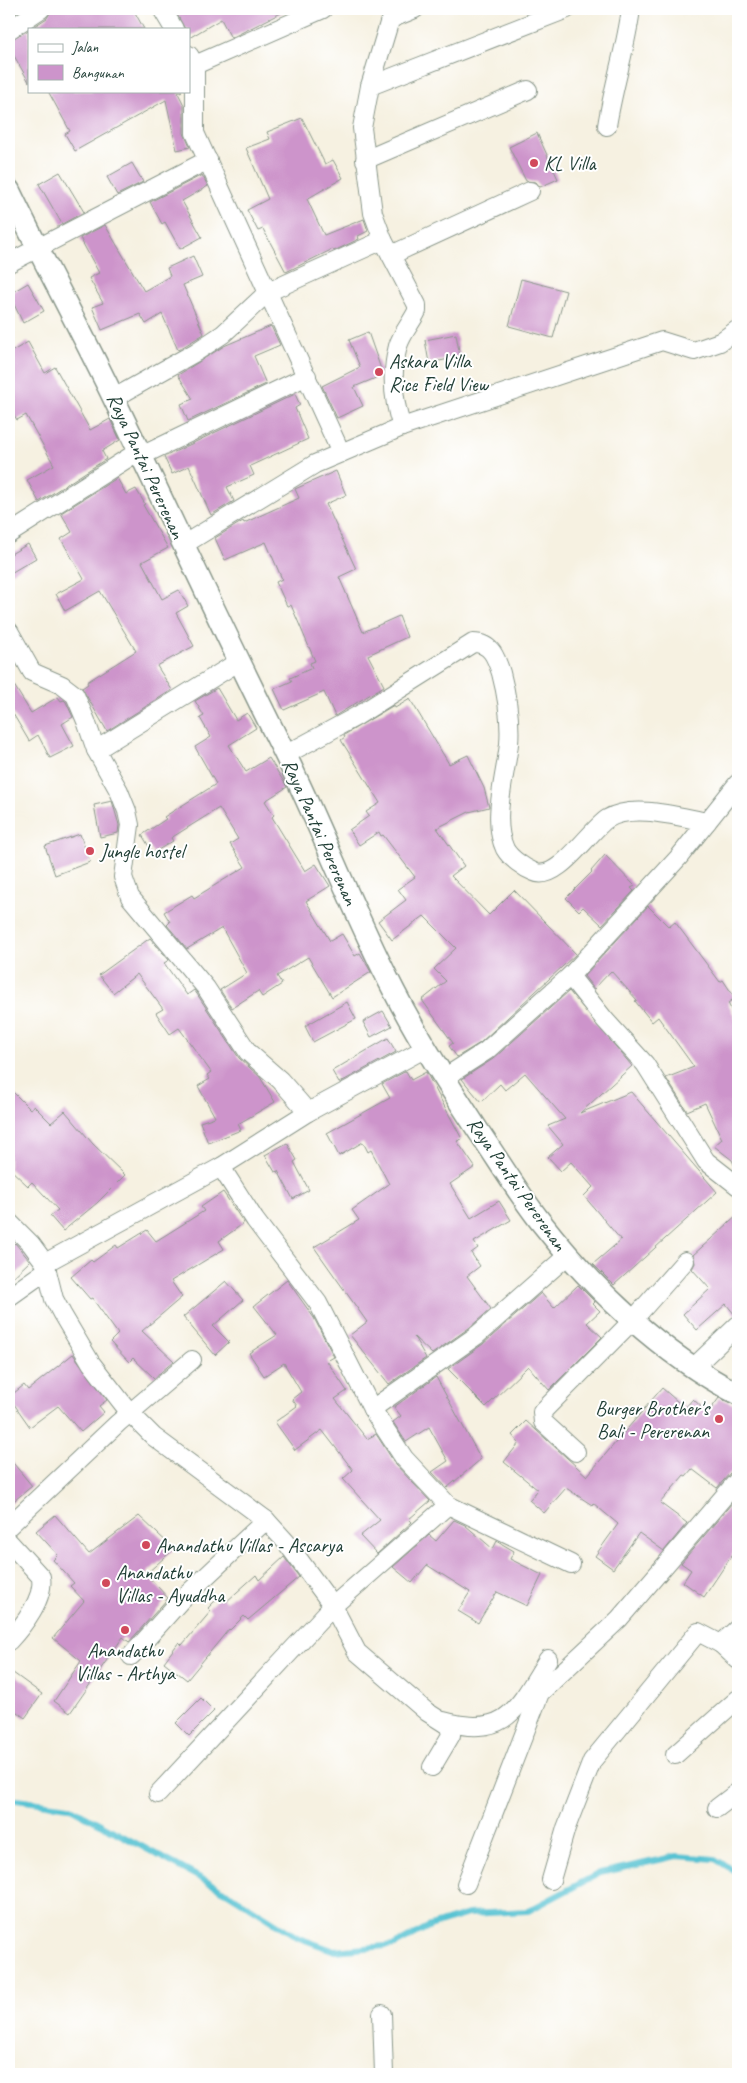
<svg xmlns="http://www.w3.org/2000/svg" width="747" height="2083" viewBox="0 0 747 2083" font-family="Caveat,sans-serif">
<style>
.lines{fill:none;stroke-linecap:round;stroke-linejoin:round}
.stream{stroke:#58c3d3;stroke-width:6}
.building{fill:#cd94cb}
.minor-casing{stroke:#8a978a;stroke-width:20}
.tertiary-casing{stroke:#8a978a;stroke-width:24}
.minor{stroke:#fff;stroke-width:18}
.tertiary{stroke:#fff;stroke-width:21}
.poi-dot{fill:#d1495b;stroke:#fff;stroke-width:2}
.labels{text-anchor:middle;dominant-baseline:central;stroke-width:4;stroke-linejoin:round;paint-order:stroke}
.poi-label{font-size:20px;fill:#1f3d34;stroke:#fff;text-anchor:start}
.street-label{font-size:20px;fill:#1f3d34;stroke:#fff}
</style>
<rect width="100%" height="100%" fill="#fff"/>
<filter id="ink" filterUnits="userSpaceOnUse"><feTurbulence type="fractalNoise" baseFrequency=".02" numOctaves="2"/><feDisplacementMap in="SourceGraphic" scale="10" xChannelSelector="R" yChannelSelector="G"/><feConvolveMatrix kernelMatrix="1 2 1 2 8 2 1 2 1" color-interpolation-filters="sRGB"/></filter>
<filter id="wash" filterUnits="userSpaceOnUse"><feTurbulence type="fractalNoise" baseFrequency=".0096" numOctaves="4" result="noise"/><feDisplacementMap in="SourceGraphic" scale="20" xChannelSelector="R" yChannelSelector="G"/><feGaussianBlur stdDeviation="1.12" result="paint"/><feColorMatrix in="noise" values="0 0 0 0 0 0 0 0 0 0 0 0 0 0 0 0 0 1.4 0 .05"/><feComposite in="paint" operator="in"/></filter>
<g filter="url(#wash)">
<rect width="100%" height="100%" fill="#f6f1e1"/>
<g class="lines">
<!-- stream -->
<polyline class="stream" points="9,1799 69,1807 228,1893 299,1938 335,1951 395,1945 430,1926 468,1914 528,1911 600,1873 677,1856 715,1859 738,1873"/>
</g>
<g id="blocks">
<!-- building -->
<g class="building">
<polygon points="9,9 22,9 9,17"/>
<polygon points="52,9 133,9 144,29 30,29 47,18"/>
<polygon points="174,9 289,9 231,38 221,19 189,38 189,29 185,29"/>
<polygon points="29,30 29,82 9,47 9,40"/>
<polygon points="48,91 182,91 178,93 184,105 184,133 190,147 177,150 166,100 75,151 65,134 70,131"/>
<polygon points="302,118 325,164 333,160 343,178 307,199 324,235 364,219 368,231 358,236 359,239 334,251 333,249 286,272 263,229 258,231 247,210 268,199 246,148 270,139 267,132"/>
<polygon points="537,133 558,179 540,187 536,182 526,181 509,147"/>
<polygon points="132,163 143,182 117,195 107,177"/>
<polygon points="60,172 84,212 62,224 39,184"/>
<polygon points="202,175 208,186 182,201 202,237 180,249 165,222 162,224 150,202"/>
<polygon points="105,225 144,291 170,276 167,268 193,256 202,277 183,285 204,334 178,350 162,314 146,324 140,314 102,330 92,307 103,303 89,278 99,273 80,238"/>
<polygon points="521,279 566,291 553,338 509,326"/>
<polygon points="28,283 44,311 23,323 9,294"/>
<polygon points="271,326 280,345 254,356 266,384 188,421 181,404 193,399 178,375 224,346"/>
<polygon points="368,332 383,375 354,387 363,406 337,418 322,386 360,367 349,340"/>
<polygon points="456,334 460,357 429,363 425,340"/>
<polygon points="28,342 45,373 55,367 90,430 110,419 120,440 102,451 106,459 39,502 27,480 54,465 26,415 17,420 9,406 9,353"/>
<polygon points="295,394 300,405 295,408 308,439 250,466 254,475 227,487 234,501 211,515 189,466 172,474 164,457"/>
<polygon points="336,471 346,495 326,504 356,569 339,577 363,632 399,616 407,637 368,655 384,686 335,716 324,692 284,710 274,689 292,681 290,678 312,668 310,663 315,661 291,605 287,606 276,582 282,579 266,542 225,560 215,538 243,521 244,523 299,498 295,489"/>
<polygon points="117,478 126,494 136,489 145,504 143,505 168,548 142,562 162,599 179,590 188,606 176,613 194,646 157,666 172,690 107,731 82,688 88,684 87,682 136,651 100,591 65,611 56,594 84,579 61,539 72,532 61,513"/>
<polygon points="28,544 36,558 9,574 9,555"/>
<polygon points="9,677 31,713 58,697 61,701 64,700 66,702 73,717 62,724 74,746 50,758 38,735 29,741 9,707"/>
<polygon points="217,688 236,720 247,713 256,728 229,745 246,772 269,758 287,787 265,801 274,815 272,817 305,871 316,864 330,886 306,901 330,941 342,934 355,956 360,953 371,972 332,997 308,957 277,976 282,984 262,997 258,991 232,1008 220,990 247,973 222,928 187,949 167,925 170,922 164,912 192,895 194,898 245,867 230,844 238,839 219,808 171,838 173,841 153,853 142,835 166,819 164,817 216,784 195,747 211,737 200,718 204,716 195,701"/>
<polygon points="410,699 449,764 468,755 484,788 489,807 469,812 437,828 464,866 451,876 489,915 514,890 576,954 480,1043 457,1057 449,1046 453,1043 422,1000 446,981 434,969 456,948 424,916 392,940 378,921 406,900 398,889 415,877 383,835 381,836 379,832 359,845 349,830 369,816 366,812 380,803 341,740 345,737 344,735 394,705 395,708"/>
<polygon points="112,801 119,825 118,833 100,837 94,805"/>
<polygon points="80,834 90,862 55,875 45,846"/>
<polygon points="605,855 635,886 631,888 634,891 602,925 583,907 579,911 566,898 592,872 591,871"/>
<polygon points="648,906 669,927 675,922 720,982 723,980 735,998 728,1003 738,1024 738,1173 732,1160 714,1146 722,1139 705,1103 687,1111 666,1078 694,1067 658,1017 652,1022 635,1001 637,1000 611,971 594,989 584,976"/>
<polygon points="150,938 169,960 164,963 187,995 194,990 197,994 239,1058 260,1077 275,1102 238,1124 241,1130 208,1143 200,1122 215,1117 198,1086 210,1079 207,1075 211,1072 179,1028 170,1034 156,1013 163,1009 137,974 113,993 99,975"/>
<polygon points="569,991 632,1066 580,1113 631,1092 717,1192 614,1285 593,1264 621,1240 584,1196 593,1187 571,1162 561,1171 548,1157 563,1144 548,1126 565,1119 525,1073 505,1090 500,1084 481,1102 462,1079 493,1059"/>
<polygon points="347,1002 356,1019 313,1042 305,1026"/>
<polygon points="383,1011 392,1026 371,1037 363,1022"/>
<polygon points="388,1038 396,1052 339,1083 332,1071"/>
<polygon points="406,1071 411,1080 426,1072 462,1139 457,1141 475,1167 450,1184 471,1218 499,1201 511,1220 474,1242 478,1248 471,1253 480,1266 467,1276 491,1309 469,1328 432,1354 414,1337 426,1358 389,1384 350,1335 367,1322 314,1247 359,1220 352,1210 389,1184 371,1150 368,1152 363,1142 339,1156 327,1133 390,1098 382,1084"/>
<polygon points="9,1088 30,1109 34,1106 51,1123 65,1111 93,1144 125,1175 97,1203 63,1231 50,1216 58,1210 32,1182 28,1186 9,1168"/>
<polygon points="287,1143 297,1160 294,1162 309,1190 293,1199 278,1171 275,1172 265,1155"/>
<polygon points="223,1192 244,1223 219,1241 224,1249 171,1281 182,1297 142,1331 174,1361 154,1378 133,1358 129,1362 110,1342 118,1334 92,1298 90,1299 71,1277 91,1260 93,1262 116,1245 118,1248 147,1230 156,1241 204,1211 201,1207"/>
<polygon points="738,1215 738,1315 735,1315 726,1304 697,1330 683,1314 710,1289 692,1269 695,1263 693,1255"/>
<polygon points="15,1243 30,1261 9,1281 9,1249"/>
<polygon points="287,1280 314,1318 334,1357 327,1361 347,1391 335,1399 367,1439 376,1434 396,1465 430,1501 409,1519 412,1522 377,1554 360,1536 380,1520 343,1479 353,1470 322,1430 295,1450 275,1422 297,1406 292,1399 301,1392 284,1363 264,1376 249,1353 277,1335 254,1306"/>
<polygon points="226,1281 243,1300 213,1326 229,1342 215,1355 183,1317"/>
<polygon points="578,1285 595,1302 593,1304 600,1311 587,1323 602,1337 549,1390 528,1366 486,1407 448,1369 483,1344 541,1293 554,1308"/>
<polygon points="73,1354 107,1400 99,1406 104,1412 81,1432 58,1406 30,1427 9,1397 24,1385 28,1390"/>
<polygon points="436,1377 481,1459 447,1488 432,1472 448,1461 429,1427 406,1442 393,1422 401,1416 394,1407"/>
<polygon points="662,1388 685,1408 693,1399 708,1413 719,1398 738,1406 738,1470 730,1473 717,1488 692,1469 686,1476 684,1475 660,1503 687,1523 664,1551 639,1533 613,1569 595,1556 618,1524 593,1503 592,1505 566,1488 544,1513 529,1500 538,1490 504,1462 519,1443 512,1435 526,1421 587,1476"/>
<polygon points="9,1458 32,1486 9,1505"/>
<polygon points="738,1496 738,1546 704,1597 683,1582 691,1570 681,1563"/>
<polygon points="55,1515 89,1554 139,1516 174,1549 146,1574 168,1598 129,1642 123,1637 70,1713 54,1701 81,1661 53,1638 84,1601 70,1586 74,1583 53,1560 58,1555 36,1531"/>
<polygon points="454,1520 465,1525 493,1549 497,1541 514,1551 510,1559 542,1575 527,1606 497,1592 478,1623 458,1611 470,1592 427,1565 412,1583 393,1567 429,1535 436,1541"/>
<polygon points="284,1557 299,1577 248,1620 244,1616 230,1630 229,1629 187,1680 164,1662 179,1642 182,1645 211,1611 208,1608 220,1596 226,1602 256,1575 259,1580"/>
<polygon points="9,1670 42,1694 25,1718 9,1706"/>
<polygon points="201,1698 214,1711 189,1736 176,1723"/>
</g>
</g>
</g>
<g filter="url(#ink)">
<use href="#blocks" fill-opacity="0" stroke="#8a978a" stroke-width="1"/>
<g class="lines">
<!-- minor casing -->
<g class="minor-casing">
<g id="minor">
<polyline points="162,9 174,29"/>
<polyline points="9,30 41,9"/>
<polyline points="189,55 195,65 195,133 341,453"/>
<polyline points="195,65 323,9"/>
<polyline points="370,86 567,9"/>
<path d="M 607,126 C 613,87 626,48 631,9"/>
<polyline points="365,160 528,90"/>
<polyline points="391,255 530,191"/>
<polyline points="9,263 208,160"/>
<polyline points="114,398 196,352 223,334 268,292 383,240"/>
<path d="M 402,427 C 393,401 391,373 398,346 C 402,333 412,322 417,311 L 417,305 L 383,240 L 373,213 L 362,128 L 370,86 L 389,23 L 393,18 L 415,9"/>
<polyline points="141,456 307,376"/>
<polyline points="9,534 139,451"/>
<polyline points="183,545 315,464 341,453 402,427 662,341 694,351 720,342 738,329"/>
<polyline points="9,631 32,672 62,685 75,695 86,721 96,750 119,791 127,811 130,825 123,877 130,897 206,988 248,1052 280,1080 308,1112"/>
<polyline points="96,750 238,662"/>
<path d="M 285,755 L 357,716 L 473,643 C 491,643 496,657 501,673 C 507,696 511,719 509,744 C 506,774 491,820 505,849 C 510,858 524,868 534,872 C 557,883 589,831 607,819 C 633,803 679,817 707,822"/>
<polyline points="570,976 679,857 738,783"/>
<polyline points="444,1078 486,1051 570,976 605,1020 645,1064 706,1161 738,1186"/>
<polyline points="221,1167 255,1220 318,1303 372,1409 404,1458 448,1505 571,1564"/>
<polyline points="9,1222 31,1244 45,1263 54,1299 62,1314 91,1363 130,1413 154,1437 266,1520 286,1542 333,1606 357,1652 427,1712 449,1726 451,1735 432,1767"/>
<polyline points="45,1263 221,1167 308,1112 426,1048"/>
<polyline points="9,1297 47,1270"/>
<polyline points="694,1367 738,1325"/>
<polyline points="372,1409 476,1336 568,1255"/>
<polyline points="576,1452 543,1422 542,1412 633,1320 685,1261"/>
<polyline points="9,1526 118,1423 192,1360"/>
<path d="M 9,1542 L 41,1577 C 45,1598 23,1626 9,1641"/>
<polyline points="738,1628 721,1644 738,1660"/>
<polyline points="131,1656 181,1600 266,1520"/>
<path d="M 443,1721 C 508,1739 517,1708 548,1659"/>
<polyline points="675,1755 738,1699"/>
<polyline points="158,1794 333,1606 448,1505"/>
<polyline points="717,1808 738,1792"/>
<polyline points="551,1880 566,1828 592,1761 698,1632 721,1644"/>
<polyline points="466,1884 540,1693 619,1619 738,1480"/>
<polyline points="382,2014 384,2074"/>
</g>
</g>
<!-- tertiary casing -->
<g class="tertiary-casing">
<path id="tertiary" d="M 9,190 C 43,261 81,330 115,401 C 171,517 225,635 283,750 C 322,829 353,912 394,991 C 419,1040 449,1086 479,1132 C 499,1161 518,1193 540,1221 C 593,1289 661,1354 738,1394"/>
</g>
<!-- minor -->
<use href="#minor" class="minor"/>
<!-- tertiary -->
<use href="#tertiary" class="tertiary"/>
</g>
</g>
<!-- markers -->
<g class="poi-dot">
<circle cx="534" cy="163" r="5"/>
<circle cx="379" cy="372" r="5"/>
<circle cx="90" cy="851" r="5"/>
<circle cx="719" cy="1419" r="5"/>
<circle cx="146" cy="1545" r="5"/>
<circle cx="106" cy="1583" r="5"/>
<circle cx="125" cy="1630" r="5"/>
</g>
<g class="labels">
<!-- poi labels -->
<g class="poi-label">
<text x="544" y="163">KL Villa</text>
<text x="389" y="361">Askara Villa<tspan x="389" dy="23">Rice Field View</tspan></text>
<text x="100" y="851">Jungle hostel</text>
<text x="709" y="1408" text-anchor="end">Burger Brother's<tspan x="709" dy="23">Bali - Pererenan</tspan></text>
<text x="156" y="1545">Anandathu Villas - Ascarya</text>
<text x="116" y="1572">Anandathu<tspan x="116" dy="23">Villas - Ayuddha</tspan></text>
<text x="125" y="1650" text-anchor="middle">Anandathu<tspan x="125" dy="23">Villas - Arthya</tspan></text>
</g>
<!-- street labels -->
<g class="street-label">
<text transform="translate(146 466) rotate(65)">Raya Pantai Pererenan</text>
<text transform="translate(320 832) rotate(66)">Raya Pantai Pererenan</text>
<text transform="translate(517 1184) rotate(55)">Raya Pantai Pererenan</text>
</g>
</g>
<!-- margin -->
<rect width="747" height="2083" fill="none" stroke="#fff" stroke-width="30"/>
<!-- legend -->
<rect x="28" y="28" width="162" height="65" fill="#ffffff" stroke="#a5b1ae"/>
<rect x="38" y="44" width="25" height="8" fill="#ffffff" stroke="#a5b1ae"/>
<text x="72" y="52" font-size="15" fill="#1f3d34">Jalan</text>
<rect x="38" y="65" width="25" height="15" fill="#cd94cb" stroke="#a5b1ae"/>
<text x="72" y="78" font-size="15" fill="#1f3d34">Bangunan</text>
</svg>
